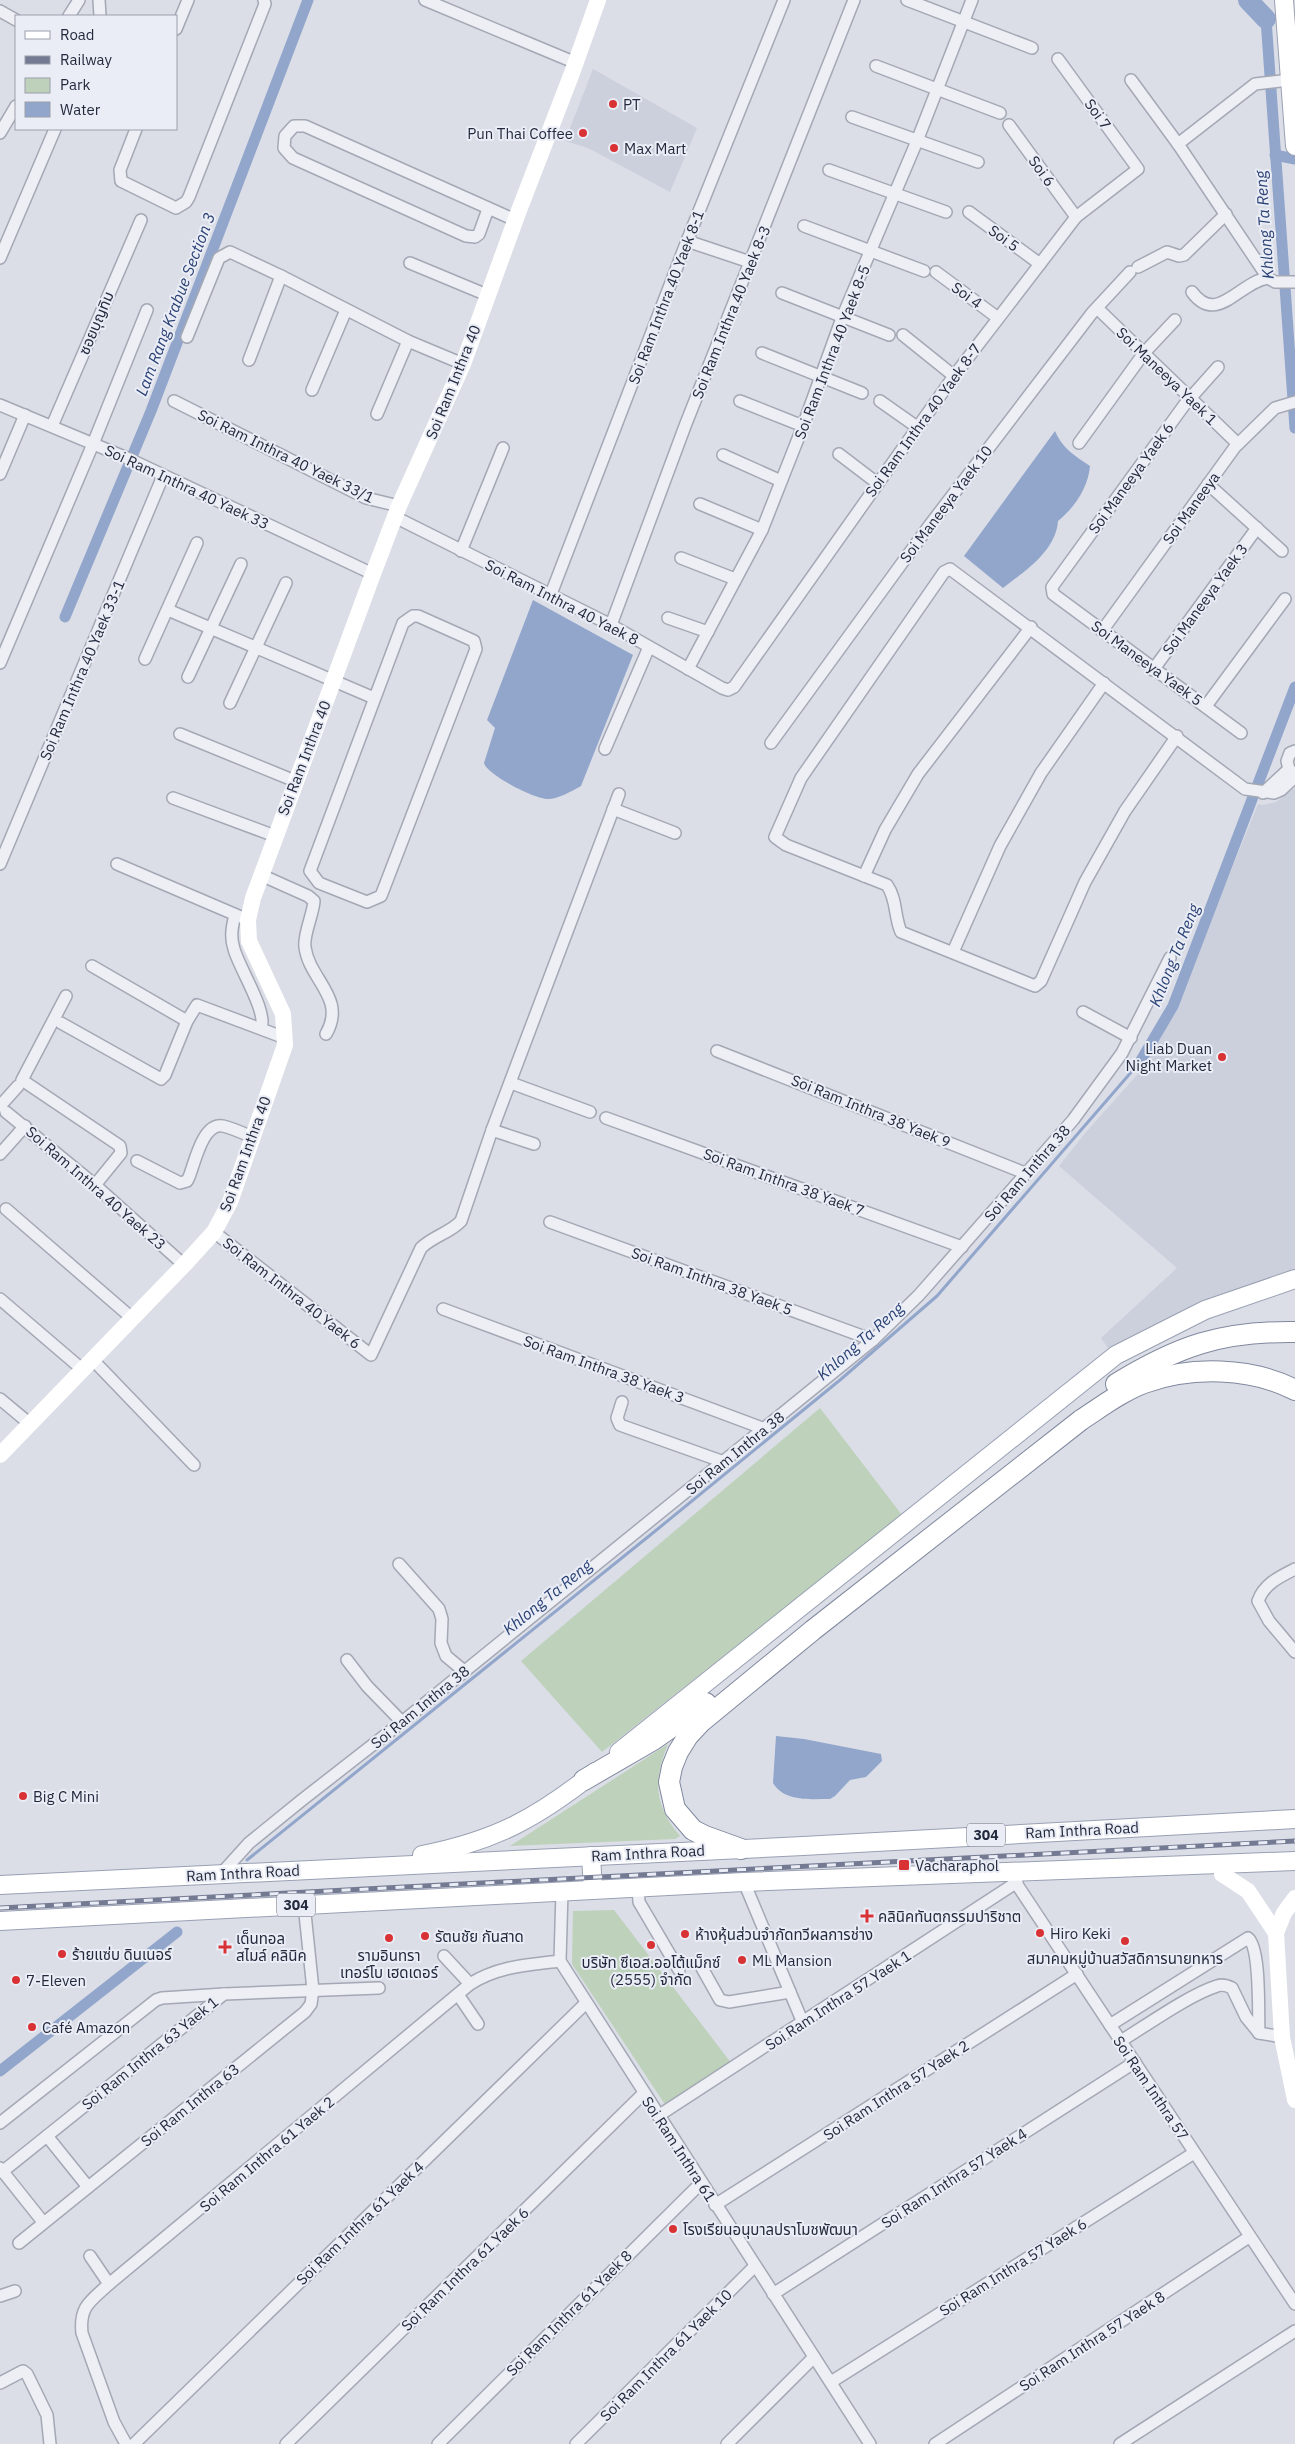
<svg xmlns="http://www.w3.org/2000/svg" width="1295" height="2444" viewBox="0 0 1295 2444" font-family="'IBM Plex Sans','Noto Sans Thai',sans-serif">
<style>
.built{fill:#ccd0dc}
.green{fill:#bed1bb}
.water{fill:#92a6cb}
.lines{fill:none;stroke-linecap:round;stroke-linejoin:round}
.stream{stroke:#92a6cb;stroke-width:3}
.canal{stroke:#92a6cb;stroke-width:11}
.river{stroke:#92a6cb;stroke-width:20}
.street-casing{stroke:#a4a8b4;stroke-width:14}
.primary-casing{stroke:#99a0b3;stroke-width:20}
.highway-casing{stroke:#81899e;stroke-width:22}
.street{stroke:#edeff5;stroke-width:11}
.secondary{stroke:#fff;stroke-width:16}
.primary{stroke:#fff;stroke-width:18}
.highway{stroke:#fff;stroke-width:20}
.rail-casing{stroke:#737a92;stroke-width:5}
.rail{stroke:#eaedf5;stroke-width:3;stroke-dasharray:9;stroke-linecap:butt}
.poi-dot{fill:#d93235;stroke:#eaedf5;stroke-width:2}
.labels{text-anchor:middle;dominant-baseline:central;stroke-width:4;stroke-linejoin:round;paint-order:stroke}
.shield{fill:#eaedf5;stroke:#5f6475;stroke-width:1}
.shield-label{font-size:14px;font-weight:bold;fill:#242a3e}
.poi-label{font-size:15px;fill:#242a3e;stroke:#eaedf5;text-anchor:start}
.street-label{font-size:15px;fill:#242a3e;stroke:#eaedf5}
.water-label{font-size:16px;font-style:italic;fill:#2b4275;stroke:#eaedf5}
</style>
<rect width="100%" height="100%" fill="#dbdee7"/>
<!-- built -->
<g class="built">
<polygon points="593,69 697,128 670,192 588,148 565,141"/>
<polygon points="1295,788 1295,1270 1209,1300 1108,1348 1101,1338 1177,1268 1059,1166 1086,1132 1137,1075 1176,1012 1199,949 1258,804 1263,805 1276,802"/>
</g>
<!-- green -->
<g class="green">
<polygon points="820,1408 902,1515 602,1752 521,1661"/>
<path d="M 668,1744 C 653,1781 654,1805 680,1836 L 675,1839 L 510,1846 Z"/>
<polygon points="614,1910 732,2064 666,2106 572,1964 573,1911"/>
</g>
<!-- water -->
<g class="water">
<path d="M 1055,431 C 1062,448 1075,456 1090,466 C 1088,488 1075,507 1058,521 C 1056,551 1025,571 1003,588 L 964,556 Z"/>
<path d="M 533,600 L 633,655 L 581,786 C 572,791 558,799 548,799 C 535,799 487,775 484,763 L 495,728 L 487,720 Z"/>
<path d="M 776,1736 L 804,1739 L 881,1754 L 882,1761 L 866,1777 L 850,1780 L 835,1796 L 830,1799 C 811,1799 784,1802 773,1783 Z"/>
</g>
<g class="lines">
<!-- stream -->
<polyline class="stream" points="247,1860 654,1532 840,1380 937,1296 1140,1062"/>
<!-- canal -->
<g class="canal">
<polyline points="1266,19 1295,428"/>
<polyline points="1275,155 1295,159"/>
<polyline points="65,617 151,411 308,0"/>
<polyline points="1140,1062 1173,1006 1295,687"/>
<polyline points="0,2071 177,1932"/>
</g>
<!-- river -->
<polyline class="river" points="1248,0 1266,19"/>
<!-- street casing -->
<g class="street-casing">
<g id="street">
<polyline points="99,0 100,16"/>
<polyline points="425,0 576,63"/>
<polyline points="907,0 1032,48"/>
<polyline points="0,11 16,20"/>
<polyline points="69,16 79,0"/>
<polyline points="176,29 188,0"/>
<polyline points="876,66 1000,113"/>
<polyline points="1131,80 1178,144 1268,278 1275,282 1295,282"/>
<polyline points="852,117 978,162"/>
<polyline points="1009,125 1076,217"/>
<polyline points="136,129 120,170 121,181 176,208 186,202 189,197 265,4 264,0"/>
<polyline points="0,133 16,106"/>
<polyline points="1178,144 1255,84 1290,80"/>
<polyline points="829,170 946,212"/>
<polyline points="488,209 479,234 475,237 466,236 293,158 284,148 285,136 294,126 305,126 515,220"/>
<polyline points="969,212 1040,264"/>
<polyline points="804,226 924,271"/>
<polyline points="687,241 750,262"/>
<polyline points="0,258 55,129"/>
<polyline points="410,263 487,295"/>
<polyline points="1138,267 1167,252 1179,256 1184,255 1226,214"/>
<polyline points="936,272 998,318"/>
<path d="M 1192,292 C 1217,326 1239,282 1268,278"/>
<polyline points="782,293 889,335"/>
<polyline points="1097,308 1238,444"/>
<polyline points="903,335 954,376"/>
<polyline points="187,337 219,258 230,252 281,276 408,341 463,364"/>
<polyline points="762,353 862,393"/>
<polyline points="249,360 281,276"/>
<polyline points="1218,367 1185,404 1052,587 1053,594 1241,733"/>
<polyline points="312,390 346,310"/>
<polyline points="174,401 366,498 399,506"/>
<polyline points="740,401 803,426"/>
<polyline points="880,401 917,427"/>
<polyline points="0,405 127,458 373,574"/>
<polyline points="377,414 408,341"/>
<polyline points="52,426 141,220"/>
<polyline points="1079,443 1144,353 1175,320"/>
<polyline points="839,454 877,483"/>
<polyline points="723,455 781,481"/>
<polyline points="0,474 25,415"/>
<polyline points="1208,484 1282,551"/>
<polyline points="700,504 762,530"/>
<polyline points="395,517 611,625 722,688 728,690 734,687 954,376 1076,217 1138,169 1058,59"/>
<polyline points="461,551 503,448"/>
<polyline points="681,558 735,579"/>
<polyline points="551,594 687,241 784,0"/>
<polyline points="168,610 374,698"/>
<polygon points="413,616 418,616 474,641 476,649 381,896 367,902 319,883 310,871 403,623"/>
<polyline points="668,618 708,632"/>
<polyline points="611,625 685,426 854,0"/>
<polyline points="1102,631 1235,447 1275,408 1295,402"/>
<polyline points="145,659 197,543"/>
<polyline points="0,663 93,444 147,310"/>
<polyline points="688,669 762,530 803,426 842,318 917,141 972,0"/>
<polyline points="1153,670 1257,528"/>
<polyline points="188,677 241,564"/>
<polyline points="230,703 286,583"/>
<polyline points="1206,706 1285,599"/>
<polyline points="180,734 295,781"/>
<path d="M 1177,736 L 1125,811 L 1085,882 L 1041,981 L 1035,986 L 901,932 C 894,916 897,899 887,885 L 786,845 L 775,837 L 801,778 L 944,572 L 950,569 L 1245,789 L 1274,793 L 1281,790 L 1295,777"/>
<polyline points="771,743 929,526 1092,313 1130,272"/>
<polyline points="605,749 649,647"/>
<polyline points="1293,773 1289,769 1287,761 1290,753 1295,751"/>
<polyline points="1263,793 1289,769"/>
<polyline points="173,798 275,836"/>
<polyline points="613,809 675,833"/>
<polyline points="0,864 163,476"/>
<polyline points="117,864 248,920"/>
<path d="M 261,875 L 308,896 L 314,901 C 313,915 303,935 305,947 C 309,980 347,998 326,1034"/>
<polyline points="864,876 885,830 918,774 1031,627"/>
<path d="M 235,915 C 232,927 230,937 234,949 C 239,968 268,1012 261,1028"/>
<polyline points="953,952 1000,846 1041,773 1104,683"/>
<polyline points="92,966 187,1021"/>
<polyline points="66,996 22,1080 120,1146 121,1153 95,1185"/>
<polyline points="1083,1012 1131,1038"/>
<polyline points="61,1023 161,1079 165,1075 187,1021 197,1005 285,1038"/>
<polyline points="717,1051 1025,1173"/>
<polyline points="511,1083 590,1112"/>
<polyline points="0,1106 18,1086"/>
<polyline points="6,1112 95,1185 184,1265"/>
<polyline points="606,1118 962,1247"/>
<polyline points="492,1130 534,1144"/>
<polyline points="0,1154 25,1126"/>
<path d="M 137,1161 L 180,1183 L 187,1181 L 189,1177 C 195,1162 203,1122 223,1126 C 232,1128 243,1133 252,1137"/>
<polyline points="6,1209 133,1319"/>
<polyline points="550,1222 873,1340"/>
<path d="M 214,1232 L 371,1355 L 421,1248 C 433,1236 450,1233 461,1221 L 492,1130 L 619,794"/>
<polyline points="0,1299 83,1370"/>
<polyline points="443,1309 765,1429"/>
<polyline points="93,1360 194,1465"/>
<polyline points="0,1399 30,1424"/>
<polyline points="622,1402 617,1418 620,1425 724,1462"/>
<polyline points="399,1564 439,1609 442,1619 441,1643 446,1656 464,1671"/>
<path d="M 1295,1569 C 1279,1577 1264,1584 1258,1601 L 1269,1621 L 1295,1652"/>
<polyline points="347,1660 367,1686 402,1722"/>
<polyline points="1008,1871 1295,2304"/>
<polyline points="221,1874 249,1843 302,1800 402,1722 873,1340 919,1295 1073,1120 1122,1053 1170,958"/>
<polyline points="744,1882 803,2023"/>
<polyline points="638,1888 639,1902 679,1970"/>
<polyline points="562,1891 560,1961 870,2444"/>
<polyline points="444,1956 470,1984"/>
<polyline points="702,1968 720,2000 729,2002 790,1992"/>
<polyline points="459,1996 478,2024"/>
<path d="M 1110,2025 L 1248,1938 C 1261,1948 1258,2015 1259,2033 L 1282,2037"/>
<path d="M 1121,2041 C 1147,2025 1189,1995 1217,1986 C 1222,1984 1226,1985 1232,1988 L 1246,2017 L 1259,2033"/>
<polyline points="658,2116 1017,1882"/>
<polyline points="0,2123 156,2000 162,1998 224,1994"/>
<polyline points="47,2136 88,2187"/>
<polyline points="0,2168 43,2222"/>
<polyline points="2,2172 224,1994 379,1988"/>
<polyline points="715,2205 1077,1974"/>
<polyline points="19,2243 305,2012 311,2004 313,1990 304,1904"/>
<polyline points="90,2256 109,2284"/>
<polyline points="773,2294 1135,2062"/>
<polyline points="0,2296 15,2291"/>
<polyline points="831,2382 1194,2153"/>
<polyline points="0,2383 23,2371 27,2374 47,2415 50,2444"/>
<path d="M 126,2444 L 114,2422 L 82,2333 C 79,2306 91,2301 109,2284 L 470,1984 C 498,1966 528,1965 560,1961"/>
<polyline points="134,2444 586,2003"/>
<polyline points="286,2444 644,2093"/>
<polyline points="438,2444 701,2183"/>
<polyline points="576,2444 755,2266"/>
<polyline points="727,2444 814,2357"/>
<polyline points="935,2444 1249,2237"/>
<polyline points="1120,2444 1295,2331"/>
</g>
</g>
<!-- primary casing -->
<g class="primary-casing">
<g id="primary">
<polyline points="1284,0 1295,146"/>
<polyline points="619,1752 1116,1355 1205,1310 1295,1279"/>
<path d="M 422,1855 C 495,1841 537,1818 595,1772"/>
<polyline points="591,1856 593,1890"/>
<polyline points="0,1885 803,1846 1295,1819"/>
<polyline points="0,1921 744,1882 1295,1861"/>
</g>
</g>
<!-- highway casing -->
<g class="highway-casing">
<g id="highway">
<path d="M 1116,1384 C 1178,1346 1221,1331 1295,1332"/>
<polyline points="584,1780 653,1740 706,1703"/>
<path d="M 741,1849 L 705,1836 L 693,1830 L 675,1809 L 669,1782 L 672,1767 L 678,1752 L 688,1736 L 701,1722 L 813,1630 L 1081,1420 C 1101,1407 1122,1391 1144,1383 C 1191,1366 1251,1367 1295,1390"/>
</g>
</g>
<!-- street -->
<use href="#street" class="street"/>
<!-- secondary -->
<g class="secondary">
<polyline points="0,1455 184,1265 214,1232 230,1202 285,1045 283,1014 249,941 248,920 253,898 373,574 399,506 463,364 518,213 572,73 598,0"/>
<polyline points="1222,1874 1248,1891 1276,1933"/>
<polyline points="1295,1898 1284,1913 1276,1933 1282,2037 1295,2100"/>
</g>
<!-- primary -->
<use href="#primary" class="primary"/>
<!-- highway -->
<use href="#highway" class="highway"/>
<!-- rail casing -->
<g class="rail-casing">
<polyline id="rail" points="0,1908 1295,1841"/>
</g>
<!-- rail -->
<use href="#rail" class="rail"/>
</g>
<!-- markers -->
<g class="poi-dot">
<circle cx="613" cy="104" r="5"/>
<circle cx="583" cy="133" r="5"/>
<circle cx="614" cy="148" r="5"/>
<circle cx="1222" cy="1057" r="5"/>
<circle cx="23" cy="1796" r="5"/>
<rect x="898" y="1859" width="12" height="12" rx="2.5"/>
<path d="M864.5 1908.5h5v5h5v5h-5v5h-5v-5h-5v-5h5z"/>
<circle cx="1040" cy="1933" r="5"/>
<circle cx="685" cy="1934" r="5"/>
<circle cx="425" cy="1936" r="5"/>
<circle cx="389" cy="1938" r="5"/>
<circle cx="1125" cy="1941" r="5"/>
<circle cx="651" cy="1945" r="5"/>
<path d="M222.5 1939.5h5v5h5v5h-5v5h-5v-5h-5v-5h5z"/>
<circle cx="62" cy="1954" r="5"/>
<circle cx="742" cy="1960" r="5"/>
<circle cx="16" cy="1980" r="5"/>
<circle cx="32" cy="2027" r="5"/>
<circle cx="673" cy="2229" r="5"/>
</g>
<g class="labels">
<!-- shield labels -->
<g class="shield">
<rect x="967" y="1823.5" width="38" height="23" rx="4"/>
<rect x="277" y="1893.5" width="38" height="23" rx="4"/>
</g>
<g class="shield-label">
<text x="986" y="1835">304</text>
<text x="296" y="1905">304</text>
</g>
<!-- poi labels -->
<g class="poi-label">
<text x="623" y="104">PT</text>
<text x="573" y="133" text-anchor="end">Pun Thai Coffee</text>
<text x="624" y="148">Max Mart</text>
<text x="1212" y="1048" text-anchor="end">Liab Duan<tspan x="1212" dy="17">Night Market</tspan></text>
<text x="33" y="1796">Big C Mini</text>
<text x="915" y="1865">Vacharaphol</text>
<text x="878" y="1916">คลินิคทันตกรรมปาริชาต</text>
<text x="1050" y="1933">Hiro Keki</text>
<text x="695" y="1934">ห้างหุ้นส่วนจำกัดทวีผลการช่าง</text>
<text x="435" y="1936">รัตนชัย กันสาด</text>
<text x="236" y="1938">เด็นทอล<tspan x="236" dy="17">สไมล์ คลินิค</tspan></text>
<text x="72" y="1954">ร้ายแซ่บ ดินเนอร์</text>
<text x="389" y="1955" text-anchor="middle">รามอินทรา<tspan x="389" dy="17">เทอร์โบ เฮดเดอร์</tspan></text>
<text x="1125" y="1958" text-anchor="middle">สมาคมหมู่บ้านสวัสดิการนายทหาร</text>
<text x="752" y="1960">ML Mansion</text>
<text x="651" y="1962" text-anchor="middle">บริษัท ซีเอส.ออโต้แม็กซ์<tspan x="651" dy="17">(2555) จำกัด</tspan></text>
<text x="26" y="1980">7-Eleven</text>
<text x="42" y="2027">Café Amazon</text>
<text x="683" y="2229">โรงเรียนอนุบาลปราโมชพัฒนา</text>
</g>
<!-- street labels -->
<g class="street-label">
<text transform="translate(1098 114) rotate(54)">Soi 7</text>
<text transform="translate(1042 171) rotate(54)">Soi 6</text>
<text transform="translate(1004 238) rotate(36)">Soi 5</text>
<text transform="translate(967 295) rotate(36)">Soi 4</text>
<text transform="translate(666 297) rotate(-69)">Soi Ram Inthra 40 Yaek 8-1</text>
<text transform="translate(731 312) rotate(-68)">Soi Ram Inthra 40 Yaek 8-3</text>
<text transform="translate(96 323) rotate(-67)">ซอยบุญทิม</text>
<text transform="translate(832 352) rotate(-69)">Soi Ram Inthra 40 Yaek 8-5</text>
<text transform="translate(1167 376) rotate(44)">Soi Maneeya Yaek 1</text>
<text transform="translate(453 382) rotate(-68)">Soi Ram Inthra 40</text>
<text transform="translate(923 420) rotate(-54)">Soi Ram Inthra 40 Yaek 8-7</text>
<text transform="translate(286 456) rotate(26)">Soi Ram Inthra 40 Yaek 33/1</text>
<text transform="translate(1131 478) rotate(-54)">Soi Maneeya Yaek 6</text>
<text transform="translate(187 487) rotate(25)">Soi Ram Inthra 40 Yaek 33</text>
<text transform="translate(946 504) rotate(-53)">Soi Maneeya Yaek 10</text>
<text transform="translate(1191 508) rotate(-54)">Soi Maneeya</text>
<text transform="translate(1205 599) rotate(-54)">Soi Maneeya Yaek 3</text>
<text transform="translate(562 602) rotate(27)">Soi Ram Inthra 40 Yaek 8</text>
<text transform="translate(1147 663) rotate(36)">Soi Maneeya Yaek 5</text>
<text transform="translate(82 670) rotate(-67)">Soi Ram Inthra 40 Yaek 33-1</text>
<text transform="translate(304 758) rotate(-69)">Soi Ram Inthra 40</text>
<text transform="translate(871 1111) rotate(22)">Soi Ram Inthra 38 Yaek 9</text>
<text transform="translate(245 1154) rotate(-70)">Soi Ram Inthra 40</text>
<text transform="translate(1027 1173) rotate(-49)">Soi Ram Inthra 38</text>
<text transform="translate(784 1182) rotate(20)">Soi Ram Inthra 38 Yaek 7</text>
<text transform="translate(96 1188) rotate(41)">Soi Ram Inthra 40 Yaek 23</text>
<text transform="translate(712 1281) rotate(20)">Soi Ram Inthra 38 Yaek 5</text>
<text transform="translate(292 1293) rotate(38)">Soi Ram Inthra 40 Yaek 6</text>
<text transform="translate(604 1369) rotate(20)">Soi Ram Inthra 38 Yaek 3</text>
<text transform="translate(735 1453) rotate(-39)">Soi Ram Inthra 38</text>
<text transform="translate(420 1707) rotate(-39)">Soi Ram Inthra 38</text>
<text transform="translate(1082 1830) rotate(-3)">Ram Inthra Road</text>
<text transform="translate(648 1853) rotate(-3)">Ram Inthra Road</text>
<text transform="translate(243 1873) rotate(-3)">Ram Inthra Road</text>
<text transform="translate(838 2000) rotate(-33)">Soi Ram Inthra 57 Yaek 1</text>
<text transform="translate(150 2053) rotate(-39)">Soi Ram Inthra 63 Yaek 1</text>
<text transform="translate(1151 2088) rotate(56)">Soi Ram Inthra 57</text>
<text transform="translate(896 2090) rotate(-33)">Soi Ram Inthra 57 Yaek 2</text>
<text transform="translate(190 2105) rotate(-39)">Soi Ram Inthra 63</text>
<text transform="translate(679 2149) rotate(57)">Soi Ram Inthra 61</text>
<text transform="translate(267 2154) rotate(-40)">Soi Ram Inthra 61 Yaek 2</text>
<text transform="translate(954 2178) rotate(-33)">Soi Ram Inthra 57 Yaek 4</text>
<text transform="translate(360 2223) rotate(-44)">Soi Ram Inthra 61 Yaek 4</text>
<text transform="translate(1013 2267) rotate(-32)">Soi Ram Inthra 57 Yaek 6</text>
<text transform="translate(465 2269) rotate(-44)">Soi Ram Inthra 61 Yaek 6</text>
<text transform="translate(569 2313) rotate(-45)">Soi Ram Inthra 61 Yaek 8</text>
<text transform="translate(1092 2341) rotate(-33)">Soi Ram Inthra 57 Yaek 8</text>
<text transform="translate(666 2355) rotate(-45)">Soi Ram Inthra 61 Yaek 10</text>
</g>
<!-- water labels -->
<g class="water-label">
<text transform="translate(1264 225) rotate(-94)">Khlong Ta Reng</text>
<text transform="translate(175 304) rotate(-69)">Lam Rang Krabue Section 3</text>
<text transform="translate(1174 955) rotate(-68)">Khlong Ta Reng</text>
<text transform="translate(860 1341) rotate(-41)">Khlong Ta Reng</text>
<text transform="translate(547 1597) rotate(-39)">Khlong Ta Reng</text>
</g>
</g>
<!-- legend -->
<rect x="15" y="15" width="162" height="115" fill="#eaedf5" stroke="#9b9fac"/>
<rect x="25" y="31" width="25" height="8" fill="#ffffff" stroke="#9b9fac"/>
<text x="60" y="40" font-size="15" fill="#242a3e">Road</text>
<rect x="25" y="56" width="25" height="8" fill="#737a92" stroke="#9b9fac"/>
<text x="60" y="65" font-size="15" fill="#242a3e">Railway</text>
<rect x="25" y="78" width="25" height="15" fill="#bed1bb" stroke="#9b9fac"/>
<text x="60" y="90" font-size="15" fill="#242a3e">Park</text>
<rect x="25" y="102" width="25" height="15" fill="#92a6cb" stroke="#9b9fac"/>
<text x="60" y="115" font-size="15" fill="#242a3e">Water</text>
</svg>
